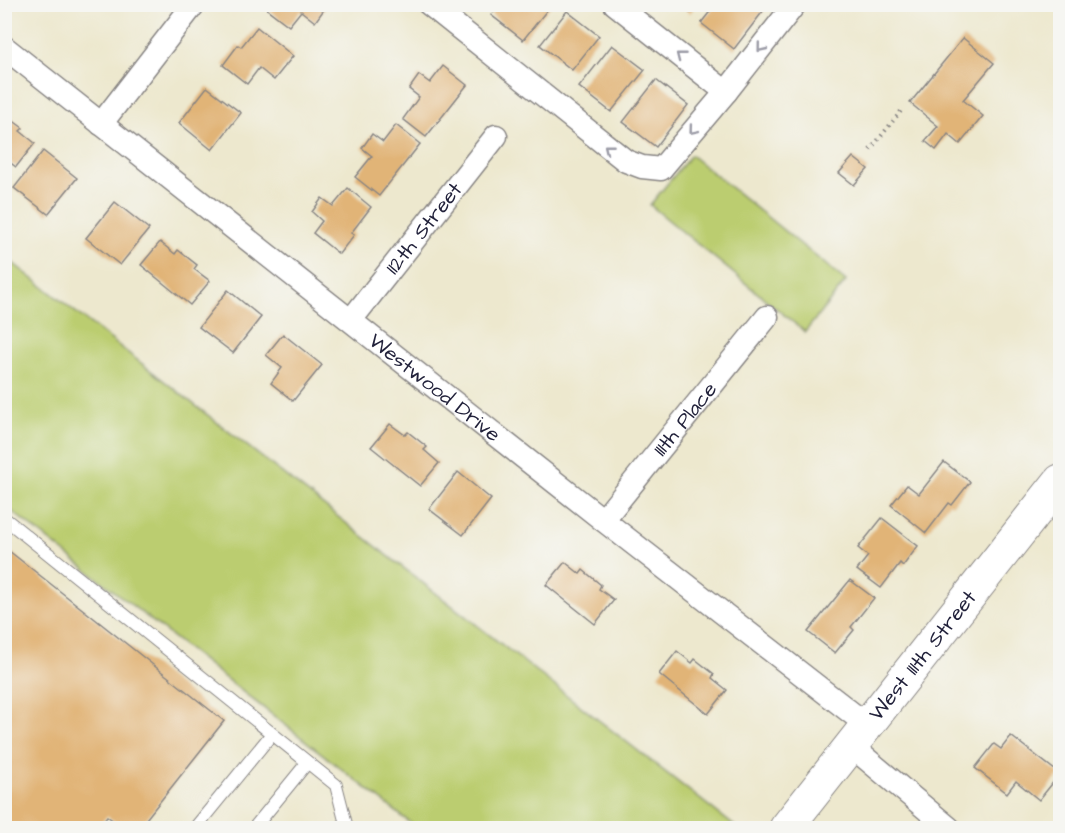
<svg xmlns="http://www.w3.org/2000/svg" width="1065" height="833" viewBox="0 0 1065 833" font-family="'Architects Daughter',sans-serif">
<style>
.green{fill:#bbcd70;stroke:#6e7856;stroke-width:1.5}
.building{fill:#e1b477}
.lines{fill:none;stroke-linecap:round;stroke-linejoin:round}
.service-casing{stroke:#888584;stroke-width:14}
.minor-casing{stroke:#888584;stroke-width:25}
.secondary-casing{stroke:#888584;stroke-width:35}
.path{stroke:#888584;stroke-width:4;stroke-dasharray:1.5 4.5;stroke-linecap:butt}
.service{stroke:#fff;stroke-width:12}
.minor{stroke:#fff;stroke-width:22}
.secondary{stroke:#fff;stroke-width:33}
.oneway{stroke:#9c9ca7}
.labels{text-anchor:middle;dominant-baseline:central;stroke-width:5;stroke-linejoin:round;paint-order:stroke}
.street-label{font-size:21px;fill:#22223b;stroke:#f6f6f2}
</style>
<rect width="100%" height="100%" fill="#f6f6f2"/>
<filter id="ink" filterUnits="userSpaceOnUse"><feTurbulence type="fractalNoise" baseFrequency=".0167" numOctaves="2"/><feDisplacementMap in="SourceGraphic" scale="12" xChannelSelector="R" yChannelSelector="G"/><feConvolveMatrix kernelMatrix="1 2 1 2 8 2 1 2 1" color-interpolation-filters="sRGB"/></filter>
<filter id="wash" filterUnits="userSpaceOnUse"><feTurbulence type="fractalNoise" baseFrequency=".008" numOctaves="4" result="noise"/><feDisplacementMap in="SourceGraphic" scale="24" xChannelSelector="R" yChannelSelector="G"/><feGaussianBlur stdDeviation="1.35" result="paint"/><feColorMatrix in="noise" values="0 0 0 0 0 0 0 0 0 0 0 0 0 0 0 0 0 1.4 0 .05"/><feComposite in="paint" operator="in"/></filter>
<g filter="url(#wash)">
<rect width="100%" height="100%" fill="#ede8ce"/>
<!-- green -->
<g class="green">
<polygon points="691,155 846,281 805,332 650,205"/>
<polygon points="4,257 5,257 737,828 417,828 5,506"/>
</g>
<g id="blocks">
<!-- building -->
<g class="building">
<polygon points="271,4 328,4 315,22 301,11 289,26 267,9"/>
<polygon points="499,4 552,4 523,40 491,15"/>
<polygon points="679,4 696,4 690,13"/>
<polygon points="716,4 765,4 767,6 734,49 701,23"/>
<polygon points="567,11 599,36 572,70 540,45"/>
<polygon points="257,27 293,56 274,80 259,68 247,84 223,65 238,45 241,47"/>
<polygon points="963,38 994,63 963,100 983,116 960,144 948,134 936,150 925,141 938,126 910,103"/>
<polygon points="612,45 645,70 611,112 579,87"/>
<polygon points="443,66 467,85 426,137 403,119 419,97 409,89 419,75 430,83"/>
<polygon points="656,80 688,105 656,147 623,122"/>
<polygon points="207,87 241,113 212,150 179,123"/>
<polygon points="4,114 23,128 20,131 35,143 16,167 4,158"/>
<polygon points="396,125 420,144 379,196 355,177 372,156 362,148 372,134 383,142"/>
<polygon points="43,151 77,178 48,214 14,188"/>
<polygon points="853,157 868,169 854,185 839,173"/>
<polygon points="348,188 371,207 351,233 354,235 339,254 313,233 322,221 312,212 322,198 333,206"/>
<polygon points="115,202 149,229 120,265 86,238"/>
<polygon points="160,242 175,254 178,250 197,265 194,269 210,281 190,305 141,265"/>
<polygon points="228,290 261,317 233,353 199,327"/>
<polygon points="283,334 322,365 293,401 271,383 282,368 266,355"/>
<polygon points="390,424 405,435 408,432 427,447 424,450 439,463 420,486 371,447"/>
<polygon points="944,462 970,482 952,505 949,503 926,533 891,505 907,485 919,494"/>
<polygon points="458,472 491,499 463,535 429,509"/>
<polygon points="882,518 918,546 903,566 900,563 881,588 857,570 868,556 858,548"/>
<polygon points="4,547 224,721 139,828 123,828 107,816 97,828 4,828"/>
<polygon points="565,562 580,574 583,570 601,585 599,589 614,600 595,624 546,585"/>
<polygon points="850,580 874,598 851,627 854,630 835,653 808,632"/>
<polygon points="677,651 692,663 695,659 714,674 712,678 727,690 708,714 659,674"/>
<polygon points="1011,736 1060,774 1039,800 1016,781 1007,793 975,768 994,744 1001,749"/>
</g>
</g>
</g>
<g filter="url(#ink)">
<use href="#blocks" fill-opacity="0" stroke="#888584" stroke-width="1.5"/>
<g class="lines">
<!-- service casing -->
<g class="service-casing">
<g id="service">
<polyline points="4,518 336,785 347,828"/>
<polyline points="195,828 271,735"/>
<polyline points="254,828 307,763"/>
</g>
</g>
<!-- minor casing -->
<g class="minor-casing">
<g id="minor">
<polyline points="429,4 626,161 642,167 661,169 726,92 795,4"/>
<polyline points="615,4 726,92"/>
<path id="s1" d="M 4,47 L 603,520 L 867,725"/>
<polyline points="101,124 194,4"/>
<path id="s2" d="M 351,320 L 496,136"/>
<path id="s3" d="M 603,520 L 767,317"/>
<polyline points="851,746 949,828"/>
</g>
</g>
<!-- secondary casing -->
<g class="secondary-casing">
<g id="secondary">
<path id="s4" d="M 786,828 L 1060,481"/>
</g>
</g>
<!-- path -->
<polyline class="path" points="870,150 901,111"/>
<!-- service -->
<use href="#service" class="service"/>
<!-- minor -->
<use href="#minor" class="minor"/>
<!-- secondary -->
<use href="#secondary" class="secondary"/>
</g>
<!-- one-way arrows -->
<defs><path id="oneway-chevron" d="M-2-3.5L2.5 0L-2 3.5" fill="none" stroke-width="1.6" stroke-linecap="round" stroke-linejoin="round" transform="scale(1.5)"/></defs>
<g class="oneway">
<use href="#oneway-chevron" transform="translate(761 48) rotate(129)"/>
<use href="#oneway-chevron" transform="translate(680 56) rotate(-142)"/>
<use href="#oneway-chevron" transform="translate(693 130) rotate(130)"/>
<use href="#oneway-chevron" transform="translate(608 148) rotate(-141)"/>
</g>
</g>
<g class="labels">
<!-- street labels -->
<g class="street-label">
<text stroke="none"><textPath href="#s2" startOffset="117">112th Street</textPath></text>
<text stroke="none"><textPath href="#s1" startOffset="549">Westwood Drive</textPath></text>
<text stroke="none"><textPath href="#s3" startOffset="130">111th Place</textPath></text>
<text stroke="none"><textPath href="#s4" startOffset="220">West 111th Street</textPath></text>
</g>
</g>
<!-- margin -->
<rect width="1065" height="833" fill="none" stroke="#f6f6f2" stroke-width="24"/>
</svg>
